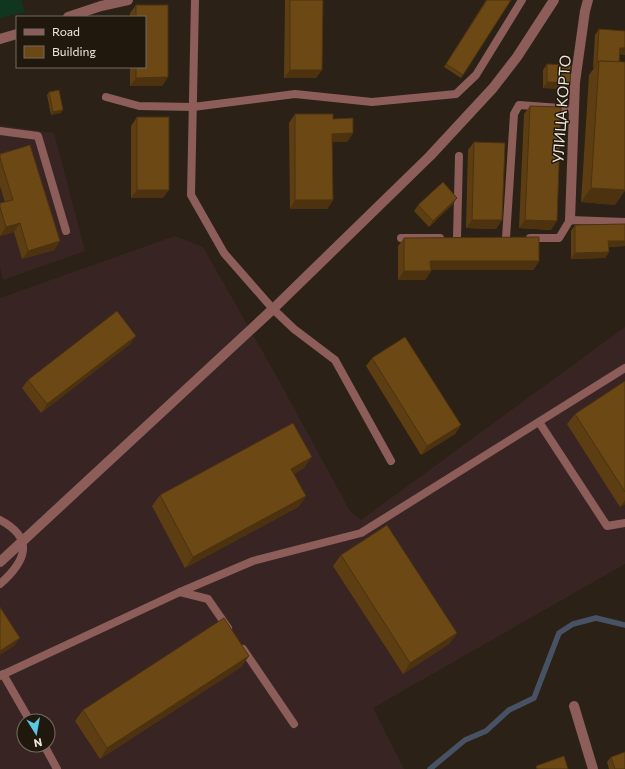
<svg xmlns="http://www.w3.org/2000/svg" width="625" height="769" viewBox="0 0 625 769" font-family="Commissioner,sans-serif">
<style>
.industrial{fill:#382523;fill-rule:evenodd}
.green{fill:#11361f}
.lines{fill:none;stroke-linecap:round;stroke-linejoin:round}
.stream{stroke:#475264;stroke-width:5.5}
.service{stroke:#8c5d59;stroke-width:8}
.minor{stroke:#8c5d59;stroke-width:10}
.wall{fill:#5d3e12}
.shaded-wall{fill:#4c320f}
.building{fill:#6c4815;stroke:#4c320f}
.labels{text-anchor:middle;dominant-baseline:central;stroke-width:3;stroke-linejoin:round;paint-order:stroke}
.street-label{font-size:15px;fill:#eee7e0;stroke:#21180d}
</style>
<rect width="100%" height="100%" fill="#2b2116"/>
<!-- industrial -->
<g class="industrial">
<polygon points="0,125 54,133 85,251 3,280 0,266"/>
<path d="M 175,236 L 203,247 L 272,368 L 350,511 L 361,520 L 625,327 L 625,564 L 373,708 L 404,769 L 0,769 L 0,298 ZM 24,721 L 48,721 L 48,745 L 24,745 Z"/>
</g>
<!-- green -->
<polygon class="green" points="0,0 21,0 25,12 0,18"/>
<g class="lines">
<!-- stream -->
<polyline class="stream" points="430,769 465,740 486,731 509,710 534,698 559,633 573,624 596,618 625,625"/>
<!-- service -->
<g class="service">
<polyline points="195,0 191,195 224,253 273,309 294,329 335,360 391,461"/>
<polyline points="106,97 139,106 193,107 295,94 372,102 456,94 476,75 522,0"/>
<polyline points="0,131 38,136 66,231"/>
<polyline points="401,238 440,238"/>
<polyline points="457,238 459,156"/>
<polyline points="506,238 514,114 519,105 574,109"/>
<polyline points="530,238 559,238 570,220 625,222"/>
<polyline points="539,422 607,526 625,523"/>
<path d="M 0,520 C 36,539 25,562 0,584"/>
<polyline points="180,592 253,561 361,533 625,368"/>
<polyline points="243,649 294,724"/>
<polyline points="3,674 30,721"/>
<polyline points="0,676 180,592 208,599 228,628"/>
<polyline points="44,745 57,769"/>
</g>
<!-- minor -->
<g class="minor">
<polyline points="68,17 101,6 128,0"/>
<polyline points="0,39 17,34"/>
<polyline points="570,220 575,82 585,11 588,0"/>
<polyline points="0,562 273,309 430,156 493,88 517,57 554,0"/>
<polyline points="574,706 593,769"/>
</g>
</g>
<!-- wall -->
<g class="wall">
<polygon points="285,0 323,0 322,70 316,78 284,78"/>
<polygon points="486,0 511,0 461,78 444,67"/>
<polygon points="136,5 168,5 168,77 162,86 130,86 130,67 145,67 145,17 130,17 130,13"/>
<polygon points="599,29 625,31 625,55 620,54 619,62 615,205 581,202 589,75 594,68 593,68 595,35"/>
<polygon points="547,64 570,83 566,89 543,88 543,70"/>
<polygon points="49,92 61,113 51,115 47,95"/>
<polygon points="530,106 551,230 519,228 524,114"/>
<polygon points="295,114 333,119 353,133 347,142 332,142 333,200 327,209 290,209 289,123"/>
<polygon points="137,117 163,198 131,198 131,126"/>
<polygon points="474,142 502,220 496,229 466,228 468,150"/>
<polygon points="0,158 60,241 54,250 22,259 14,232 0,236 0,203 5,202 0,186"/>
<polygon points="453,204 429,227 414,211 418,205"/>
<polygon points="625,224 625,246 609,247 609,252 605,258 571,259 571,231 575,225"/>
<polygon points="404,238 539,261 533,270 431,270 431,271 425,280 398,280 398,246"/>
<polygon points="130,344 41,413 22,388 28,380"/>
<polygon points="372,358 461,425 455,434 421,455 366,366"/>
<polygon points="625,381 625,504 620,507 567,424 575,414"/>
<polygon points="304,468 294,474 306,496 298,507 185,568 152,506 160,495"/>
<polygon points="341,555 457,633 449,644 403,674 333,566"/>
<polygon points="249,656 241,667 100,759 75,721 83,710"/>
<polygon points="611,757 625,769 609,769 607,762"/>
</g>
<!-- shaded-wall -->
<g class="shaded-wall">
<polygon points="620,48 625,48 625,55 616,54"/>
<polygon points="597,62 598,62 594,68 593,68"/>
<polygon points="290,70 322,70 316,78 284,78"/>
<polygon points="168,77 162,86 130,86 136,78"/>
<polygon points="547,82 570,83 566,89 543,88"/>
<polygon points="63,110 61,113 51,115 53,112"/>
<polygon points="353,133 347,142 326,142 332,134"/>
<polygon points="591,188 625,190 625,191 615,205 581,202"/>
<polygon points="137,190 169,190 163,198 131,198"/>
<polygon points="457,198 453,204 429,227 433,221"/>
<polygon points="295,200 333,200 327,209 290,209"/>
<polygon points="472,220 502,220 496,229 466,228"/>
<polygon points="525,220 557,221 551,230 519,228"/>
<polygon points="20,223 14,232 0,236 6,227"/>
<polygon points="60,241 54,250 22,259 28,251"/>
<polygon points="608,241 625,241 625,246 604,247"/>
<polygon points="609,252 605,258 571,259 575,253"/>
<polygon points="430,261 539,261 533,270 425,270"/>
<polygon points="404,271 431,271 425,280 398,280"/>
<polygon points="136,336 130,344 41,413 47,404"/>
<polygon points="461,425 455,434 421,455 427,446"/>
<polygon points="312,457 304,468 283,480 291,469"/>
<polygon points="306,496 298,507 185,568 193,557"/>
<polygon points="625,500 625,504 620,507"/>
<polygon points="457,633 449,644 403,674 410,663"/>
<polygon points="20,638 14,646 0,655 0,651"/>
<polygon points="249,656 241,667 100,759 107,748"/>
</g>
<!-- building -->
<g class="building">
<polygon points="290,0 323,0 322,70 290,70"/>
<polygon points="487,0 511,0 463,75 446,64"/>
<polygon points="136,5 168,5 168,77 136,78 136,67 145,67 145,17 136,17"/>
<polygon points="599,29 625,31 625,48 620,48 619,62 599,61 598,62 597,62"/>
<polygon points="599,61 625,62 625,190 591,188"/>
<polygon points="547,64 571,65 570,83 547,82"/>
<polygon points="59,90 63,110 53,112 49,92"/>
<polygon points="530,106 561,107 557,221 525,220"/>
<polygon points="295,114 333,114 333,119 353,118 353,133 332,134 333,200 295,200"/>
<rect x="137" y="117" width="32" height="73"/>
<polygon points="474,142 505,143 502,220 472,220"/>
<polygon points="30,145 60,241 28,251 20,223 6,227 0,207 0,203 13,200 0,158 0,154"/>
<polygon points="443,182 457,198 433,221 418,205"/>
<polygon points="625,224 625,241 608,241 609,252 575,253 575,225"/>
<polygon points="539,237 539,261 430,261 431,271 404,271 404,238"/>
<polygon points="117,311 136,336 47,404 28,380"/>
<polygon points="405,337 461,425 427,446 372,358"/>
<polygon points="625,381 625,492 575,414"/>
<polygon points="293,423 312,457 291,469 306,496 193,557 160,495"/>
<polygon points="387,525 457,633 410,663 341,555"/>
<polygon points="0,607 20,638 0,651"/>
<polygon points="224,618 249,656 107,748 83,710"/>
<polygon points="625,752 625,769 615,769 611,757"/>
<polygon points="564,756 568,769 537,769 536,766"/>
</g>
<g class="labels">
<!-- street labels -->
<g class="street-label">
<text transform="translate(561 109) rotate(-86)">УЛИЦА КОРТО</text>
</g>
</g>
<!-- legend -->
<rect x="16" y="16" width="130" height="52" fill="#21180d" stroke="#736b61"/>
<rect x="24" y="29" width="20" height="6" fill="#8c5d59" stroke="#736b61"/>
<text x="52" y="36" font-size="12" fill="#eee7e0">Road</text>
<rect x="24" y="46" width="20" height="12" fill="#6c4815" stroke="#736b61"/>
<text x="52" y="56" font-size="12" fill="#eee7e0">Building</text>
<!-- north arrow -->
<g transform="translate(36 733) rotate(169)"><circle r="19" fill="#21180d" stroke="#736b61"/>
<path d="M0-3L7 15L0 10L-7 15Z" fill="#58c8e4"/>
<text y="-6" font-size="11" font-weight="bold" text-anchor="middle" fill="#eee7e0">N</text>
</g>
</svg>
